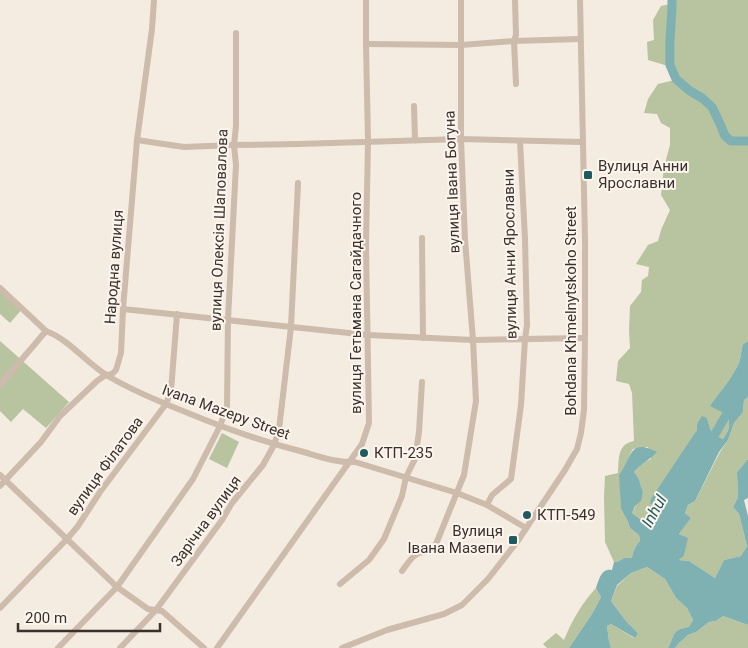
<svg xmlns="http://www.w3.org/2000/svg" width="748" height="648" viewBox="0 0 748 648" font-family="Roboto,sans-serif">
<style>
.green{fill:#b8c4a0}
.water{fill:#7fb0b2}
.lines{fill:none;stroke-linecap:round;stroke-linejoin:round}
.river{stroke:#7fb0b2;stroke-width:9}
.minor{stroke:#cdbbac;stroke-width:6}
.poi-dot{fill:#1f5a5e;stroke:#fbf5ee;stroke-width:2}
.labels{text-anchor:middle;dominant-baseline:central;stroke-width:4;stroke-linejoin:round;paint-order:stroke}
.poi-label{font-size:15px;fill:#3b302b;stroke:#fbf5ee;text-anchor:start}
.street-label{font-size:15px;fill:#3b302b;stroke:#fbf5ee}
.water-label{font-size:16px;font-style:italic;fill:#1f5a5e;stroke:#fbf5ee}
</style>
<rect width="100%" height="100%" fill="#f4ebe1"/>
<!-- green -->
<g class="green">
<path d="M 670,0 L 748,0 L 748,341 L 743,344 C 741,350 741,358 739,363 C 732,378 720,392 711,406 L 727,415 C 731,427 729,430 723,439 L 712,434 L 707,418 L 697,424 L 697,430 L 653,504 L 654,509 L 647,516 L 640,519 L 632,513 L 643,491 C 639,484 640,478 634,472 L 641,464 L 651,459 L 648,447 L 633,449 L 630,454 L 625,469 L 620,475 L 621,509 L 628,522 L 630,528 L 639,535 L 640,541 C 635,546 633,552 632,559 L 624,558 L 617,562 L 614,562 L 605,542 L 604,497 L 605,476 L 618,473 C 619,459 617,444 634,441 L 632,393 L 629,384 L 616,381 L 618,361 L 630,348 L 629,331 L 630,306 L 641,292 L 642,280 L 648,276 L 649,267 L 636,264 L 648,245 L 658,241 L 661,230 L 670,210 L 661,195 L 664,167 L 670,145 L 670,128 L 661,123 L 657,114 L 644,113 L 648,99 L 658,84 L 675,80 L 668,66 L 648,60 L 647,42 L 654,40 L 653,20 L 661,6 L 670,4 Z"/>
<polygon points="0,286 24,307 10,323 0,314"/>
<polygon points="0,341 69,402 46,428 23,409 11,422 0,411"/>
<polygon points="748,397 748,459 737,472 738,497 733,507 739,514 747,546 741,556 724,560 715,578 689,561 679,560 684,556 687,538 679,534 691,518 685,513 688,505 695,501 720,452 728,440 734,423 743,412 744,400"/>
<polygon points="222,433 239,442 227,468 209,459"/>
<path d="M 647,567 L 665,579 L 676,598 L 687,608 L 693,620 L 689,627 C 671,630 676,634 668,648 L 611,648 L 609,641 L 607,626 L 611,624 L 634,638 L 638,633 L 626,621 L 611,601 L 617,586 L 631,573 Z"/>
<path d="M 596,588 L 601,597 L 592,614 L 569,648 L 547,648 L 543,644 L 556,633 L 564,640 C 572,621 581,604 596,588 Z"/>
<polygon points="723,616 748,625 748,648 675,648 679,643 688,635 696,632 709,622 716,621"/>
</g>
<!-- water -->
<path class="water" d="M 748,341 L 748,397 L 744,400 L 743,412 L 734,423 L 728,440 L 719,452 L 695,501 L 688,505 L 685,513 L 691,518 L 679,534 L 688,538 L 684,556 L 679,560 L 689,561 L 715,578 L 724,560 L 741,556 L 747,546 L 739,514 L 733,507 L 738,497 L 737,472 L 748,459 L 748,498 L 744,500 L 748,516 L 748,625 L 723,616 L 716,621 L 709,622 L 696,632 L 688,635 L 679,643 L 675,648 L 668,648 C 676,634 671,630 689,627 L 693,620 L 687,608 L 676,598 L 665,579 L 647,567 L 631,573 L 617,585 L 611,601 L 626,621 L 638,633 L 635,638 L 611,624 L 607,626 L 609,641 L 611,648 L 569,648 L 592,614 L 601,597 L 596,588 C 599,580 601,568 612,570 L 614,562 L 617,562 L 624,558 L 632,558 C 633,552 635,546 640,541 L 639,535 L 630,528 L 628,522 L 621,509 L 619,475 C 632,459 628,437 657,452 C 650,460 641,463 634,472 C 640,478 639,483 643,491 L 641,501 L 635,506 L 632,513 L 640,519 L 647,516 L 654,509 L 653,504 L 650,504 L 651,499 L 697,430 L 697,424 L 702,416 L 707,418 L 712,434 L 723,439 C 729,430 731,427 727,415 L 710,406 C 720,392 732,378 739,363 C 741,358 741,350 743,344 Z"/>
<g class="lines">
<!-- river -->
<g class="river">
<polyline points="672,0 672,8 670,40 670,65 676,79 690,91 702,98 712,107 721,126 725,136 731,141 748,141"/>
<polyline points="708,446 732,405"/>
</g>
<!-- minor -->
<g class="minor">
<polyline points="515,0 516,35 514,41 516,84"/>
<polyline points="366,44 461,45 514,41 580,39"/>
<polyline points="414,106 415,140"/>
<polyline points="137,140 184,147 234,145 299,144 461,139 582,142"/>
<polyline points="422,238 423,338"/>
<path d="M 0,288 L 46,331 C 70,340 86,363 108,376 C 133,391 160,402 188,413 C 224,428 261,441 300,451 C 318,456 336,463 355,462 L 457,493 L 487,505 L 526,528"/>
<polyline points="123,309 368,335 473,340 585,338"/>
<polyline points="0,385 46,331"/>
<polyline points="0,475 117,587 148,609 162,611 204,648"/>
<polyline points="0,486 41,442 60,416 97,381 104,376 112,374 116,370 121,353 123,309 137,140 152,29 154,0"/>
<polyline points="487,505 492,495 511,479 521,405 525,339 527,325 525,239 520,141"/>
<path d="M 402,571 C 407,565 411,556 419,553 C 424,552 429,552 434,549 L 464,475 L 476,401 L 473,340 L 465,240 L 461,139 L 461,0"/>
<polyline points="340,584 369,560 384,539 402,496 406,477 415,459 419,432 422,382"/>
<polyline points="0,608 67,539 78,526 100,492 166,404 171,391 177,314"/>
<polyline points="58,648 117,587 193,479 220,426 227,406 228,319 236,165 234,145 236,126 236,33"/>
<polyline points="120,648 156,610 222,520 232,503 263,465 274,445 279,429 291,327 298,183"/>
<polyline points="217,648 362,444 369,423 366,245 368,141 366,44 366,0"/>
<polyline points="342,648 387,630 444,614 462,605 488,579 517,542 565,470 577,449 581,433 584,410 585,338 585,240 580,0"/>
</g>
</g>
<!-- markers -->
<g class="poi-dot">
<rect x="583" y="170" width="10" height="10" rx="2.5"/>
<circle cx="364" cy="453" r="5"/>
<circle cx="527" cy="515" r="5"/>
<rect x="508" y="535" width="10" height="10" rx="2.5"/>
</g>
<g class="labels">
<!-- poi labels -->
<g class="poi-label">
<text x="598" y="166">Вулиця Анни<tspan x="598" dy="17">Ярославни</tspan></text>
<text x="374" y="453">КТП-235</text>
<text x="537" y="515">КТП-549</text>
<text x="503" y="531" text-anchor="end">Вулиця<tspan x="503" dy="17">Івана Мазепи</tspan></text>
</g>
<!-- street labels -->
<g class="street-label">
<text transform="translate(452 182) rotate(-92)">вулиця Івана Богуна</text>
<text transform="translate(219 230) rotate(-88)">вулиця Олексія Шаповалова</text>
<text transform="translate(510 254) rotate(-91)">вулиця Анни Ярославни</text>
<text transform="translate(114 267) rotate(-86)">Народна вулиця</text>
<text transform="translate(356 303) rotate(-90)">вулиця Гетьмана Сагайдачного</text>
<text transform="translate(571 311) rotate(-90)">Bohdana Khmelnytskoho Street</text>
<text transform="translate(226 412) rotate(20)">Ivana Mazepy Street</text>
<text transform="translate(105 466) rotate(-54)">вулиця Філатова</text>
<text transform="translate(206 521) rotate(-54)">Зарічна вулиця</text>
</g>
<!-- water labels -->
<g class="water-label">
<text transform="translate(654 511) rotate(-61)">Inhul</text>
</g>
</g>
<!-- scale -->
<path d="M18 623v8h142v-8" fill="none" stroke="#3b302b" stroke-width="2.5"/>
<text x="25" y="623" font-size="15" fill="#3b302b" stroke="#fbf5ee" stroke-width="4" paint-order="stroke">200 m</text>
</svg>
